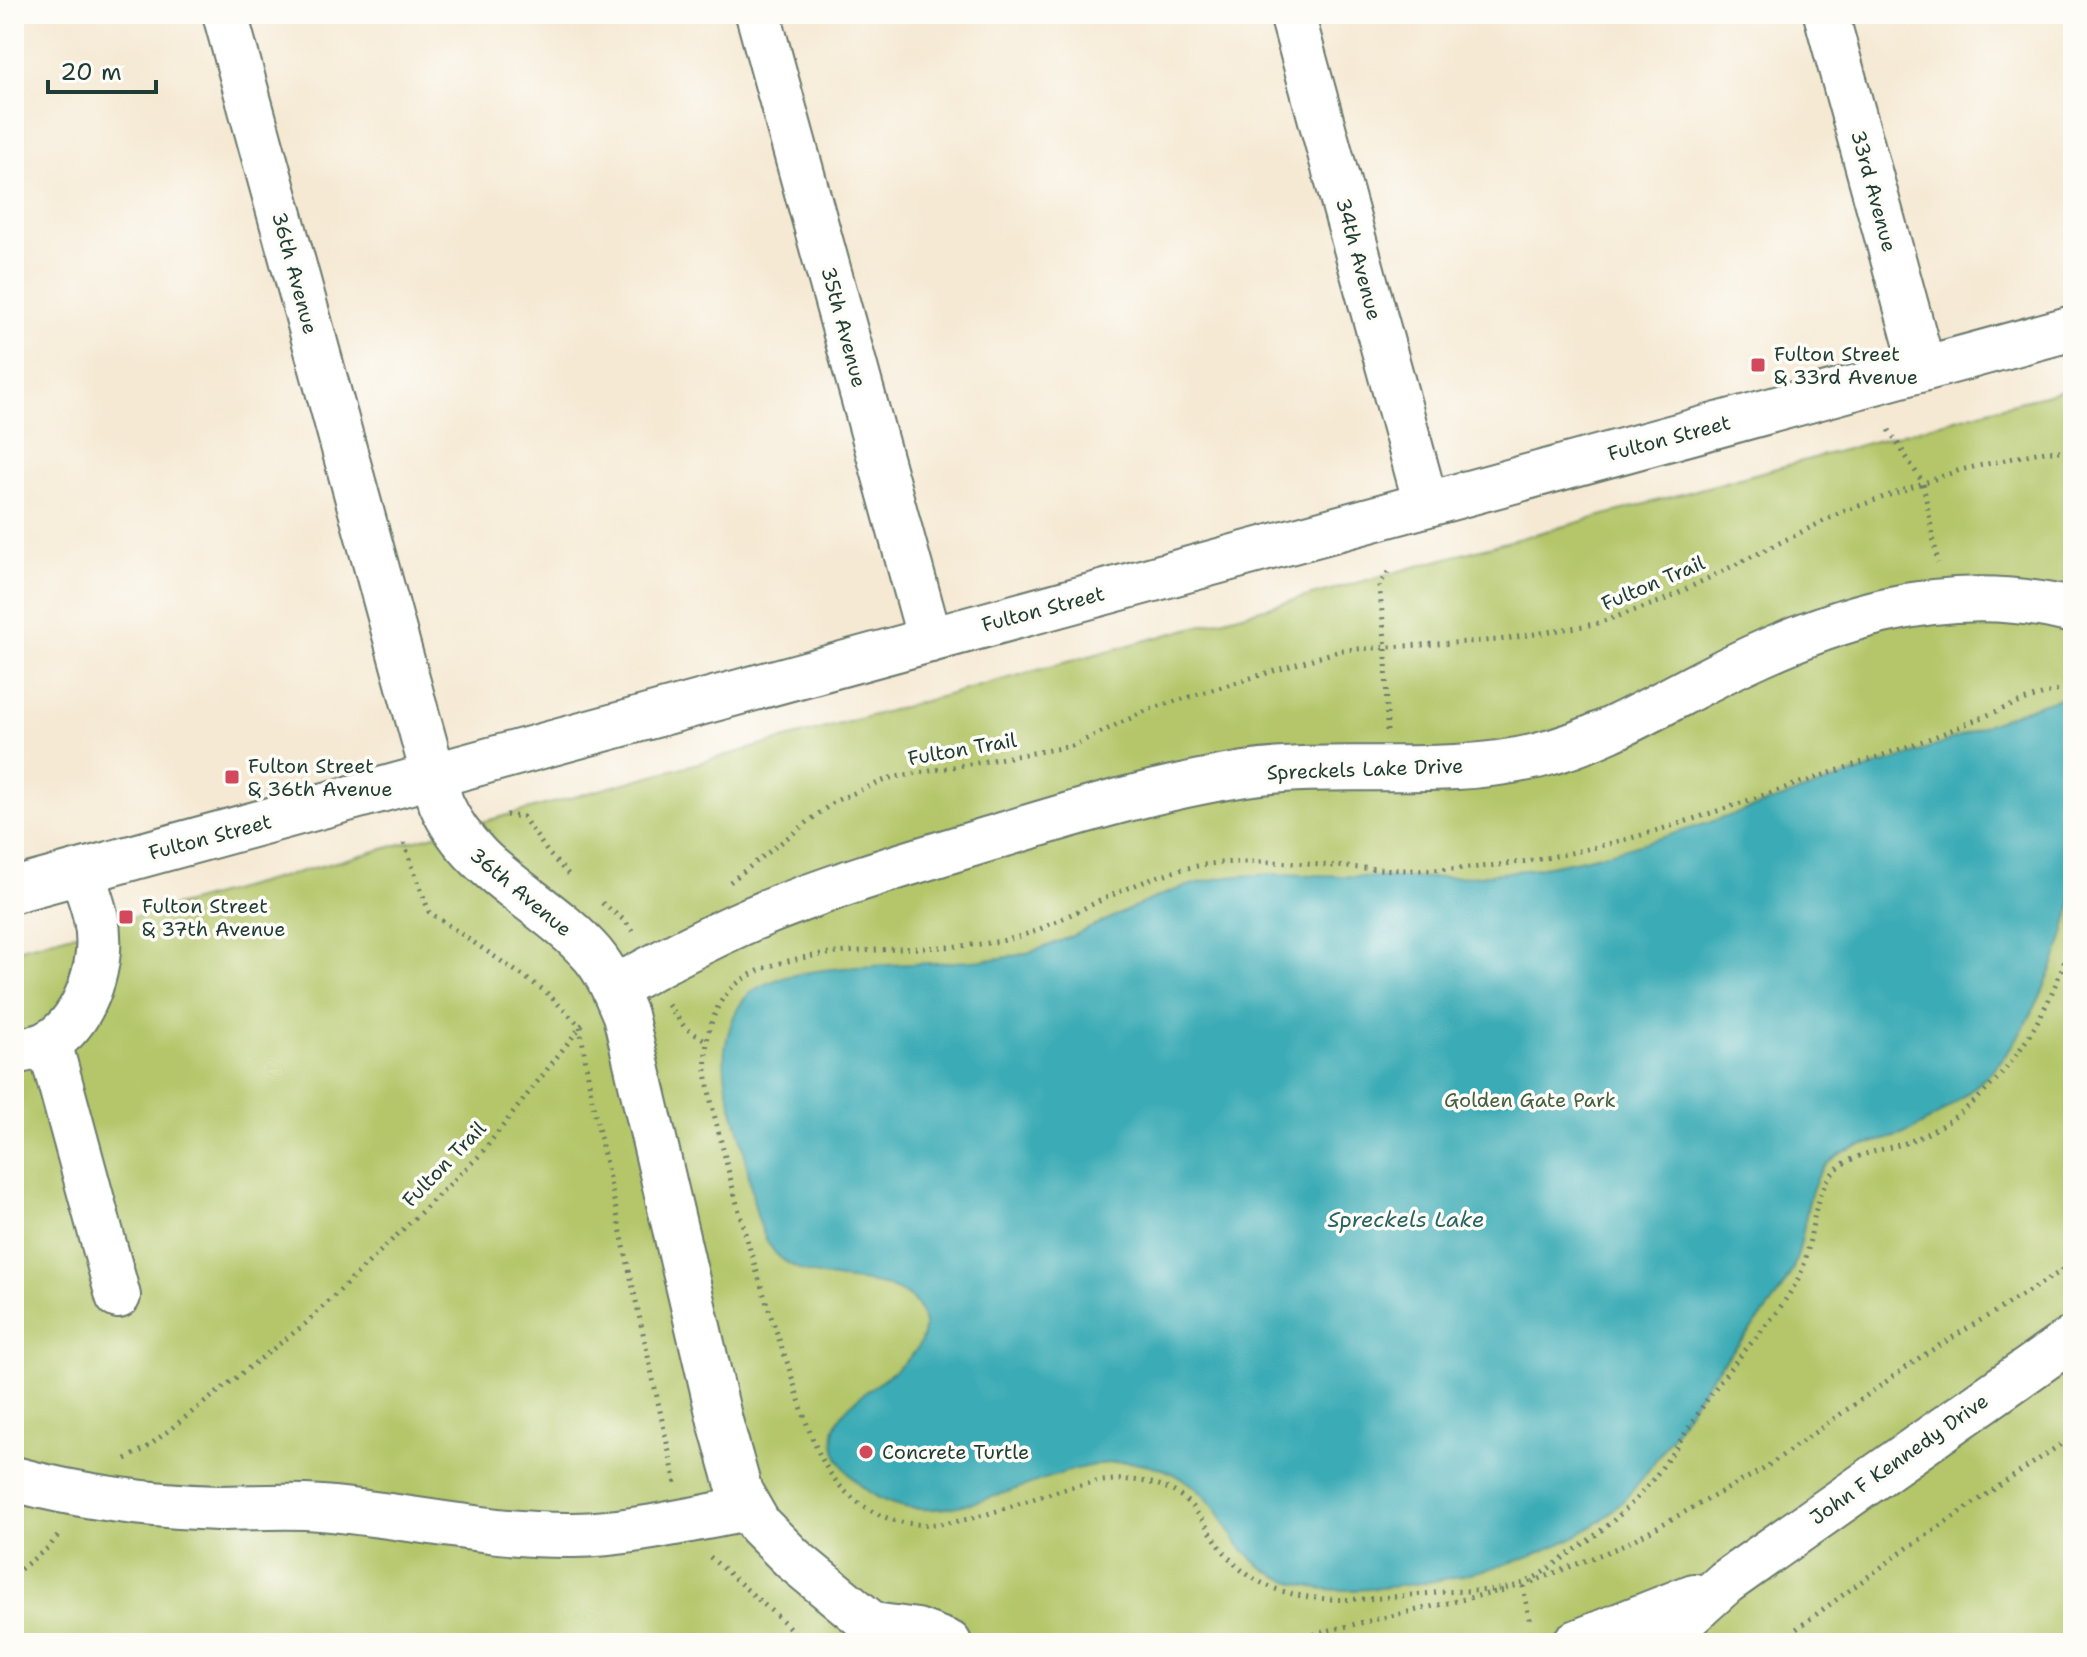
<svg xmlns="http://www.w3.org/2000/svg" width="2087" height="1657" viewBox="0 0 2087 1657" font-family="'Shantell Sans',sans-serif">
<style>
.green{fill:#b4c669;stroke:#6a824e;stroke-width:2}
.water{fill:#3aabb5;stroke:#2c7474;stroke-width:2}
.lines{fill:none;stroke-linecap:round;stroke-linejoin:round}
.minor-casing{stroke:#6a796c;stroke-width:48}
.major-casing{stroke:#6a796c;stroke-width:48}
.path{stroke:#6a796c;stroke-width:5;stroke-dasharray:2 6;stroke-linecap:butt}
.minor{stroke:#fff;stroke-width:44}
.major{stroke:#fff;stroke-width:44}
.poi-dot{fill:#d1495b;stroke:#fdfcf7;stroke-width:3}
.labels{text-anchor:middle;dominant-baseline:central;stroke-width:7;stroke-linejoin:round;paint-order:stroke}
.street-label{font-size:20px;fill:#1f3d34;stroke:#fdfcf7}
.poi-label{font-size:20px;fill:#1f3d34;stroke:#fdfcf7;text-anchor:start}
.park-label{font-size:20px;fill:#445f41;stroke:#fdfcf7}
.water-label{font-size:22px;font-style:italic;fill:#286461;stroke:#fdfcf7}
</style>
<rect width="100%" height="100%" fill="#fdfcf7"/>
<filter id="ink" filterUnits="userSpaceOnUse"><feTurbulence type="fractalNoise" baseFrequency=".0125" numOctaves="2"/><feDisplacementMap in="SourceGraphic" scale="16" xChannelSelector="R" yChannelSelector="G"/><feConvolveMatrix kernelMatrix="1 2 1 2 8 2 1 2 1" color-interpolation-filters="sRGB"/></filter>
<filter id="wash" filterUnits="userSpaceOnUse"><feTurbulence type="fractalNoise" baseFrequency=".006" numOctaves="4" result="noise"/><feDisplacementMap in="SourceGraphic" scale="32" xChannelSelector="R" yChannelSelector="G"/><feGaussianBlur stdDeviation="1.8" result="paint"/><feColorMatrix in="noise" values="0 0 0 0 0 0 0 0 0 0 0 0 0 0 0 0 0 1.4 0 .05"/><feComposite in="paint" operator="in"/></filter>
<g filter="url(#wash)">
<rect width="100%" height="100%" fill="#f5e9d3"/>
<!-- green -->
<polygon class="green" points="2073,387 2073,1643 14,1643 14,950"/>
<!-- water -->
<path class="water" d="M 2073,695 C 2073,740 2073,786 2073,831 C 2073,850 2075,870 2073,889 C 2067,945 2034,1023 1997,1065 C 1981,1084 1958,1101 1938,1115 C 1927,1122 1915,1129 1904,1134 C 1873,1146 1838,1143 1819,1175 C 1803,1203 1806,1238 1793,1268 C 1775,1309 1738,1341 1712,1376 C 1681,1417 1658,1464 1622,1502 C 1568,1559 1446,1583 1370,1589 C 1325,1593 1277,1587 1245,1552 C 1231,1538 1224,1519 1212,1504 C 1191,1479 1160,1463 1127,1462 C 1048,1460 958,1535 883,1500 C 866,1492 849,1477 840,1461 C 804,1397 926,1379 924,1326 C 923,1313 916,1300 905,1294 C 876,1275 826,1285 793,1266 C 778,1258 774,1253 766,1239 C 752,1210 750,1176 743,1145 C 736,1114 721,1083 725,1050 C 727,1033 734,1010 746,997 C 788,952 965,973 1030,952 C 1098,931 1156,886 1229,877 C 1287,871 1345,877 1403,878 C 1466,879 1534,871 1596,856 C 1652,842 1707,823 1762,805 C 1818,786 1873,768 1928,749 C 1976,731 2023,706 2073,695 Z"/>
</g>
<g filter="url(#ink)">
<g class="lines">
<!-- minor casing -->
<g class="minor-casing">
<g id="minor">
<path d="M 225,14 L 441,803 C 471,873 545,900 593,955 C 608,973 616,994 625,1015 L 720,1421 L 740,1492 L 759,1525 L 793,1559 L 873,1625 L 879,1643"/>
<polyline points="758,14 930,640"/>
<polyline points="1292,14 1426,504"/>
<polyline points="1826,14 1923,368"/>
<path d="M 614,988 C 659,964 704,939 751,919 C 832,885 916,861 999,836 C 1081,811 1161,787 1245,774 C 1341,760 1442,779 1537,756 C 1598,741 1649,710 1705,681 C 1820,621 1942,577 2073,611"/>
<polyline points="49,1042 118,1296"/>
<path d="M 14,1052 C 25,1049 40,1048 50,1042 C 87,1019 105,960 96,919 C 93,903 86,887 82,872"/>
<path d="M 14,1479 C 81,1497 148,1506 218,1508 C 252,1508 287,1505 321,1508 C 405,1515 489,1536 574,1535 C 633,1534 691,1519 748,1509"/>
<polyline points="873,1625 917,1631 949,1643"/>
<polyline points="1575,1643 1694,1596"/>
<polyline points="1658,1643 1726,1582 2073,1338"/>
</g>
</g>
<!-- major casing -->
<g class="major-casing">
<polyline id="major" points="14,890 2073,328"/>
</g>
<!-- path -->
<g class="path">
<polyline points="1889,430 1923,483 1938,563"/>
<path d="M 2073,687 C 2026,696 1983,718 1939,735 C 1883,756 1826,774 1770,793 C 1714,812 1658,832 1600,846 C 1538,862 1469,871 1406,870 C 1341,869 1274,857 1210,864 C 1162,870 1119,892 1076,912 C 1054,922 1033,934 1010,939 C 938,957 786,936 732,988 C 711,1008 704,1042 706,1070 C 709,1099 718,1129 725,1157 C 742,1227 763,1295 787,1362 C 798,1395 807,1432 824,1463 C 832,1478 844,1492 859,1503 C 950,1569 1054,1460 1151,1483 C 1201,1494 1205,1537 1238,1567 C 1293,1615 1379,1597 1445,1592 C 1472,1590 1508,1593 1532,1579 C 1547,1571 1561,1559 1576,1549 C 1611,1525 1640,1499 1665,1463 C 1686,1434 1703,1403 1725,1375 C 1750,1342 1782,1312 1800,1275 C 1814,1244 1810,1201 1832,1174 C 1851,1151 1888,1151 1913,1140 C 1997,1105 2048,1020 2073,936"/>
<polyline points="1387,731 1386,648 1379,585 1391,568"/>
<polyline points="506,815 523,817 549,854 570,876"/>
<polyline points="404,843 429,912 545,991 580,1026 592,1100 676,1484"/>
<polyline points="730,882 835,801 890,778 1072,746 1150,709 1342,650 1499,640 1595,624 1662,601 1842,512 1960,470 2045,451 2073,451"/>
<polyline points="602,903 625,921 635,934"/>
<polyline points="668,1005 686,1029 707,1041"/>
<polyline points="126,1459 146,1448 305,1324 480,1155 585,1021"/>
<polyline points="710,1557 785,1623 803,1643"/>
<polyline points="14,1574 49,1547 61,1532"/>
<polyline points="1532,1582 1622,1546 1762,1470 1922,1356 2073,1264"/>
<polyline points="1523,1586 1530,1623"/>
<polyline points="1283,1643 1330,1630 1504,1590"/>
<polyline points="1777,1643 1906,1549 2073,1436"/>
</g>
<!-- minor -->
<use href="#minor" class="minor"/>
<!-- major -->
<use href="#major" class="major"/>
</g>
</g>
<!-- markers -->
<g class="poi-dot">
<rect x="1750" y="357" width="16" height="16" rx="4"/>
<rect x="224" y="769" width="16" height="16" rx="4"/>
<rect x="118" y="909" width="16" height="16" rx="4"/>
<circle cx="866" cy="1452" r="8"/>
</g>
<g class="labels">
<!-- street labels -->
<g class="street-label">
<text transform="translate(1874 191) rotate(75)">33rd Avenue</text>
<text transform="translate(1359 259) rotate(75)">34th Avenue</text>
<text transform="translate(295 273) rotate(75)">36th Avenue</text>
<text transform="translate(844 327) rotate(75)">35th Avenue</text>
<text transform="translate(1669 438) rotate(-15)">Fulton Street</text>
<text transform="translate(1653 583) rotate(-23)">Fulton Trail</text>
<text transform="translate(1043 609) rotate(-15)">Fulton Street</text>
<text transform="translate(962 749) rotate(-10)">Fulton Trail</text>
<text transform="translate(1365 769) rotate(-2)">Spreckels Lake Drive</text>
<text transform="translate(210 837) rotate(-15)">Fulton Street</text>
<text transform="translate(521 892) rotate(40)">36th Avenue</text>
<text transform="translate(444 1164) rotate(-46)">Fulton Trail</text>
<text transform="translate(1899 1459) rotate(-35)">John F Kennedy Drive</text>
</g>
<!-- poi labels -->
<g class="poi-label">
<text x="1774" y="354">Fulton Street<tspan x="1774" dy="23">&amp; 33rd Avenue</tspan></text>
<text x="248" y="766">Fulton Street<tspan x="248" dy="23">&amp; 36th Avenue</tspan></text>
<text x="142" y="906">Fulton Street<tspan x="142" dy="23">&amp; 37th Avenue</tspan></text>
<text x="882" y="1452">Concrete Turtle</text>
</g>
<!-- park labels -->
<g class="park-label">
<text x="1530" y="1100">Golden Gate Park</text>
</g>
<!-- water labels -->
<g class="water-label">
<text x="1406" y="1219">Spreckels Lake</text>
</g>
</g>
<!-- margin -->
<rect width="2087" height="1657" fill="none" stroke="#fdfcf7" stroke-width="48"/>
<!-- scale -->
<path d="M48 80v12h108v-12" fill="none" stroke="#1f3d34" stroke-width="4"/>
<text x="60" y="80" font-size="24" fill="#1f3d34" stroke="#fdfcf7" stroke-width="6" paint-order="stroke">20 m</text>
</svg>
